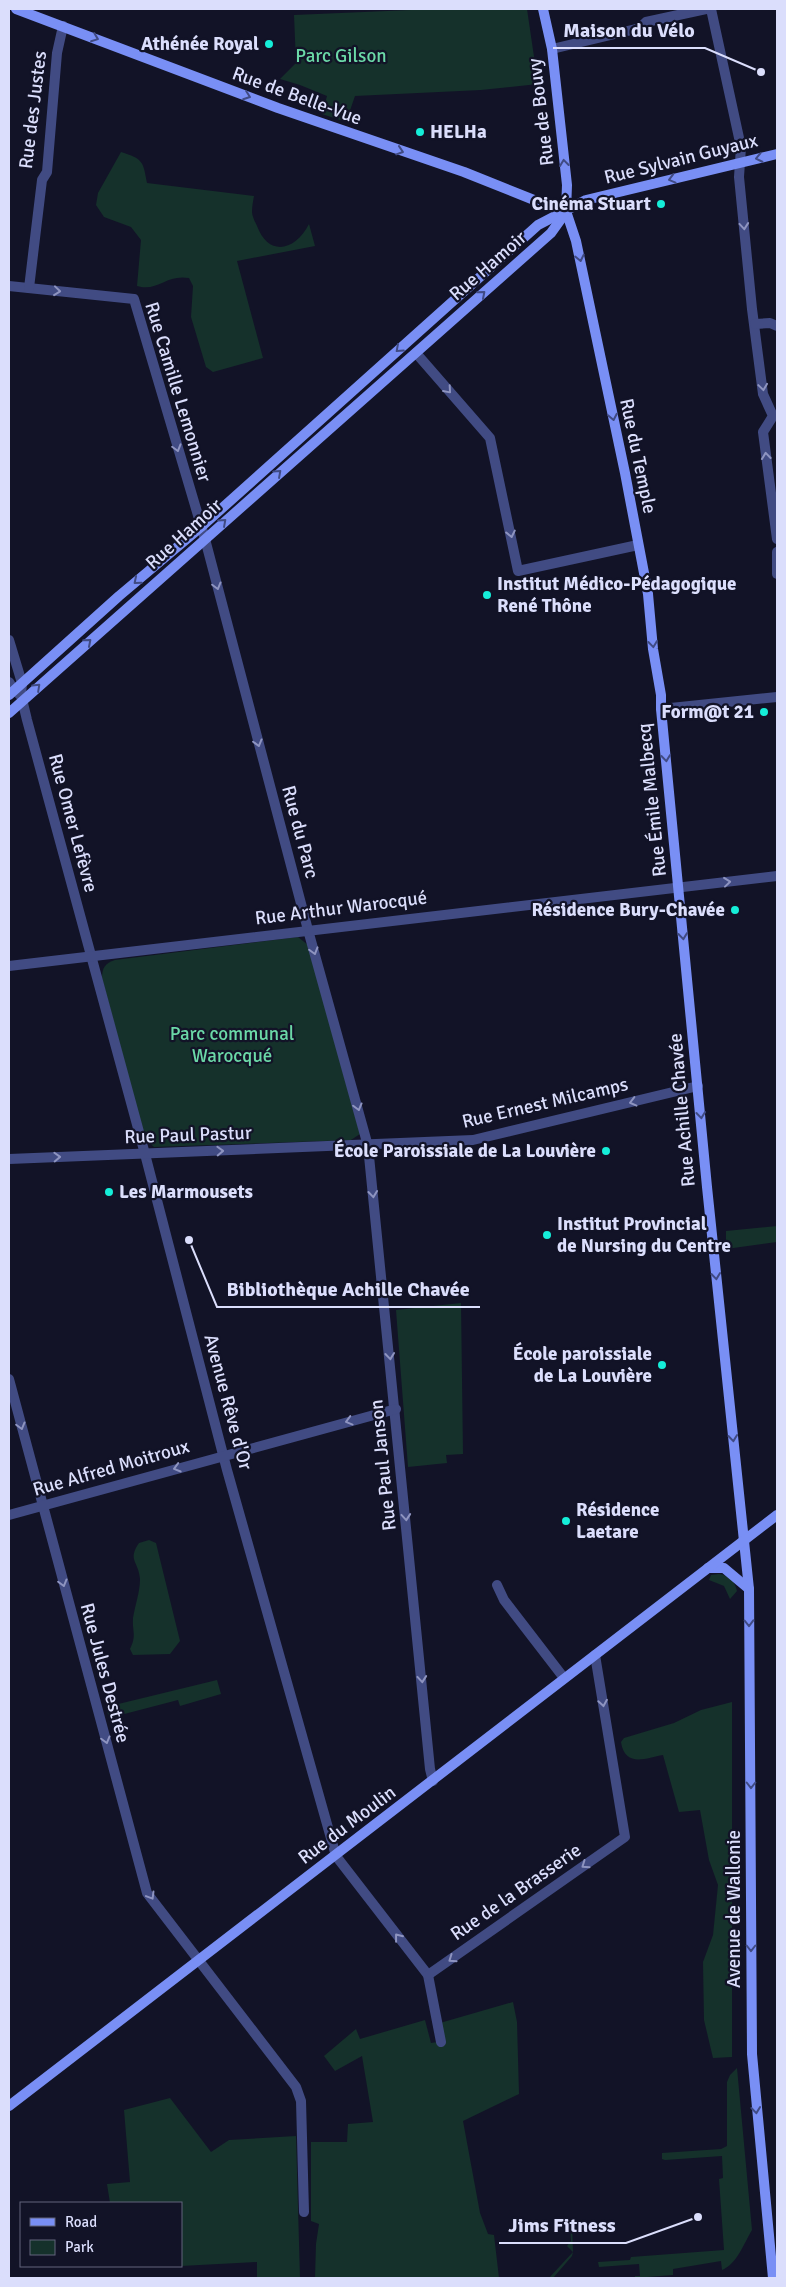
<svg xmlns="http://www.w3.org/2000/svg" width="786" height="2287" viewBox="0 0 786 2287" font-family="Signika,sans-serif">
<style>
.green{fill:#15312b}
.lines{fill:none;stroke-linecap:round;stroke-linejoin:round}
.street{stroke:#414b83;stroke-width:10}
.secondary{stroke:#798ff5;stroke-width:10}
.oneway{stroke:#404b84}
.oneway2{stroke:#8e94c0}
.poi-dot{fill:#15eed9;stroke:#121327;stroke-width:2}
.labels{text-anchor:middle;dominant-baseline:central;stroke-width:4.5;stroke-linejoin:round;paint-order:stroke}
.poi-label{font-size:19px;font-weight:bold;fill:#dbdefc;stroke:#121327;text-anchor:end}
.park-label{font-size:19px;fill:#6bd8a7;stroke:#121327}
.street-label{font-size:19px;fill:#dbdefc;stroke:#121327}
.leader{fill:none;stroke:#dbdefc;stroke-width:2}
.callout-dot{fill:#dbdefc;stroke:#121327;stroke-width:2}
.callout-label{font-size:20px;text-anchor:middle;font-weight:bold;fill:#dbdefc;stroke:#121327;stroke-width:4.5;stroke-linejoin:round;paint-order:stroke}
</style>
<rect width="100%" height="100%" fill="#121327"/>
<!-- green -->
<g class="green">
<polygon points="434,9 527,9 538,84 481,90 355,96 346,122 322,114 327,96 300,85 280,79 296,63 294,15"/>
<path d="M 121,152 C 143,159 143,161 147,183 L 254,196 C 253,201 252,207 252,212 C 252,216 255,222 257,226 C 269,258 296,250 309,224 L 315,246 L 237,261 L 263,358 L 213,372 L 206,367 L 191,317 L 193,286 L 189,278 C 166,274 158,292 137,286 L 141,240 L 131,227 L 104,217 L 96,205 L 98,193 Z"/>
<path d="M 298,937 L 308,945 L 360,1134 L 351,1140 L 154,1147 L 145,1139 L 102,978 C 102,968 105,963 115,960 Z"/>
<polygon points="777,1226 777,1242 726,1249 726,1231"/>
<polygon points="461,1303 463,1454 446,1455 447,1463 408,1467 396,1310"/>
<path d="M 149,1540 L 156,1543 L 180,1641 L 170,1654 L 133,1655 L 130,1649 C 137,1635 132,1632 133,1618 C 135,1605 140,1592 140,1579 C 139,1562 127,1560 139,1543 Z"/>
<path d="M 719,1574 C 728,1575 735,1581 737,1591 L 730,1599 L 724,1586 L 709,1580 L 711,1575 Z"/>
<polygon points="217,1680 221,1694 180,1706 178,1700 109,1718 106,1707"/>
<path d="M 732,1702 L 732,2057 L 713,2058 L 704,2020 L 703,1962 L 713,1935 L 718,1885 L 709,1860 L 700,1810 L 679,1812 L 663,1755 C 646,1758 625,1768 621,1742 L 624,1738 L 674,1723 L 701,1710 Z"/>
<polygon points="513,2002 517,2022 519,2094 463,2121 480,2213 488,2234 494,2235 499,2278 315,2278 316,2244 319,2224 311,2221 311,2142 347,2142 348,2124 373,2122 362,2056 335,2071 324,2056 356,2029 360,2039 425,2020 431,2043 437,2042 433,2025"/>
<path d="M 737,2068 L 752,2230 C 744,2243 737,2264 722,2270 L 721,2261 L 673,2269 L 673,2275 L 635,2278 L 635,2276 L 640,2276 L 639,2264 L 599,2267 L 598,2262 L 630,2260 L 631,2257 L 724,2250 L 719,2179 L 723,2178 L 722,2156 L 665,2160 L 662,2159 L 662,2153 L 721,2149 L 727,2146 L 727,2082 L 730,2075 Z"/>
<polygon points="170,2098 211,2152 229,2140 296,2136 300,2278 257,2278 257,2262 181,2266 181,2203 110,2203 107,2184 130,2182 124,2110"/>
<polygon points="570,2223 572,2224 573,2252 572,2256 553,2278 549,2278 573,2252 567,2246 571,2241"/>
</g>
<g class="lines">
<!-- street -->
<g class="street">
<polyline points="711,9 741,147 739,177 752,309 763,394 773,416 763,432 777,539"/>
<polyline points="552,49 640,28 646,22 706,9"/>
<polyline points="9,286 134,299 205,539 308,930 368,1146 430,1769 433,1781"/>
<polyline points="29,288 42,180 47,172 57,53 63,26"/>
<polyline points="755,324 770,323 777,326"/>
<polyline points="416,353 490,438 518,571 638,545"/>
<polyline points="777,552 777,574"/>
<polyline points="9,640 22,683 21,695 27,720 145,1154 227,1470 336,1856 428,1975 441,2042"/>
<polyline points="9,682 14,690 20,695"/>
<polyline points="661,709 777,697"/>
<polyline points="9,966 777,876"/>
<polyline points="9,1159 473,1140 698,1086"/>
<polyline points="9,1379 147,1893 296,2087 301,2101 304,2212"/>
<polyline points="9,1515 396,1409"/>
<polyline points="497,1585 504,1600 564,1678"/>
<polyline points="428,1975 625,1837 595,1655"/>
</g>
<!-- secondary -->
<g class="secondary">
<polyline points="16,9 278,108 464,172 559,210"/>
<polyline points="543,9 552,49 567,185 566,211 576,241 625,473 648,594 653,649 661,695 661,709 707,1187 749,1589 752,2054 773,2278"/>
<polyline points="9,695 119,596 201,527 538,225 586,200 777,154"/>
<polyline points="9,713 551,233 566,212"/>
<polyline points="708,1568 724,1568 749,1589"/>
<polyline points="9,2106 777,1515"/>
</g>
</g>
<!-- one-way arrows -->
<defs><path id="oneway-chevron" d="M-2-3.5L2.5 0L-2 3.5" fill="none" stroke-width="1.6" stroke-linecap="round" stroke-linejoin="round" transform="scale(1.25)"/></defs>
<g class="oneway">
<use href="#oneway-chevron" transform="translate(95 38) rotate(21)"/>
<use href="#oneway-chevron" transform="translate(247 96) rotate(20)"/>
<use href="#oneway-chevron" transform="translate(400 151) rotate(18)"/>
<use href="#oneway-chevron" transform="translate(759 158) rotate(168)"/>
<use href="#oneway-chevron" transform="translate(564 163) rotate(-97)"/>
<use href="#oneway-chevron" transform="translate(672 179) rotate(165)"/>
<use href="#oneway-chevron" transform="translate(580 258) rotate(78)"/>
<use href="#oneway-chevron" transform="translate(482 294) rotate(-41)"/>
<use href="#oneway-chevron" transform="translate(399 349) rotate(138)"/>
<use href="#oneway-chevron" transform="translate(613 417) rotate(79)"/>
<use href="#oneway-chevron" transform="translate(278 473) rotate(-42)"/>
<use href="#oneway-chevron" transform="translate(223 522) rotate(-42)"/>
<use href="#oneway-chevron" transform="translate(137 581) rotate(140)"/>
<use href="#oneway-chevron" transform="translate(88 642) rotate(-41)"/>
<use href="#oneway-chevron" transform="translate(653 644) rotate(83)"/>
<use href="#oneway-chevron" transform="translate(37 687) rotate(-43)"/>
<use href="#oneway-chevron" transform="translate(666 758) rotate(84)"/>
<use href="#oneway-chevron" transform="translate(683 936) rotate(84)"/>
<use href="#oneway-chevron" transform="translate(701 1115) rotate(84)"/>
<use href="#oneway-chevron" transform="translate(716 1276) rotate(84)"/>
<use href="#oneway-chevron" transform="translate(733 1438) rotate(84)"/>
<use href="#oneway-chevron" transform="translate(749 1623) rotate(89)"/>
<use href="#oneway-chevron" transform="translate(751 1785) rotate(90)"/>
<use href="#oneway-chevron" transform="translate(751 1948) rotate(90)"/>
<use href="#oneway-chevron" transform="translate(756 2110) rotate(84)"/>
</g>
<g class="oneway2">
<use href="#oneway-chevron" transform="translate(744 226) rotate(85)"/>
<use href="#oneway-chevron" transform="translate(57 291) rotate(6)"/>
<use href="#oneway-chevron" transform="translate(763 387) rotate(82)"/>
<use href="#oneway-chevron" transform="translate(448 390) rotate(49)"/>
<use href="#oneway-chevron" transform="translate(177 448) rotate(74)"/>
<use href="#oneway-chevron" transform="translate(766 456) rotate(-96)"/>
<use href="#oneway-chevron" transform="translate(511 534) rotate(78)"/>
<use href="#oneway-chevron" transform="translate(217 586) rotate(75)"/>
<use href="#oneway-chevron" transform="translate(258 743) rotate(75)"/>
<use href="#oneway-chevron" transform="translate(727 882) rotate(-6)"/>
<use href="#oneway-chevron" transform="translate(314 951) rotate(74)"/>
<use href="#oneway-chevron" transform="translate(633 1102) rotate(166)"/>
<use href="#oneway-chevron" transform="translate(358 1107) rotate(75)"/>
<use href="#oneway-chevron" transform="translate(220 1151) rotate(-2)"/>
<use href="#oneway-chevron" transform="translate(57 1157) rotate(-2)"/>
<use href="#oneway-chevron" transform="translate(373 1194) rotate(84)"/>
<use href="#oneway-chevron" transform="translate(390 1356) rotate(84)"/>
<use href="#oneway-chevron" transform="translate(349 1421) rotate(165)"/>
<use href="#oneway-chevron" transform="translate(21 1426) rotate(75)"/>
<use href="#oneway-chevron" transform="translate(177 1468) rotate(164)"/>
<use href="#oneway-chevron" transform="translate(406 1517) rotate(85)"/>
<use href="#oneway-chevron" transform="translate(63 1583) rotate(75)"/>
<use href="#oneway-chevron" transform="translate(422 1679) rotate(85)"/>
<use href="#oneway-chevron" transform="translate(603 1703) rotate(81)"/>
<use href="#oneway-chevron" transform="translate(106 1740) rotate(75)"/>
<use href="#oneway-chevron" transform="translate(585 1865) rotate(145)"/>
<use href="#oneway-chevron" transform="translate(151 1896) rotate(59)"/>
<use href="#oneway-chevron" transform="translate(398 1937) rotate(-128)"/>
<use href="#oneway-chevron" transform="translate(452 1959) rotate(145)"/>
</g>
<!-- markers -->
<g class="poi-dot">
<circle cx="269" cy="44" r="5"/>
<circle cx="420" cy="132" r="5"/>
<circle cx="661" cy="204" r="5"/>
<circle cx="487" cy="595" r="5"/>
<circle cx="764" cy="712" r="5"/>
<circle cx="735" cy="910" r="5"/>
<circle cx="606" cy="1151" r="5"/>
<circle cx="109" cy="1192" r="5"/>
<circle cx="547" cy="1235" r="5"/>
<circle cx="662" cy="1365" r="5"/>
<circle cx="566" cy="1521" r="5"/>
</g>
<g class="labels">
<!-- poi labels -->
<g class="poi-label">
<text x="259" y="44">Athénée Royal</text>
<text x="430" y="132" text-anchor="start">HELHa</text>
<text x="651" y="204">Cinéma Stuart</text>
<text x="497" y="584" text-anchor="start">Institut Médico-Pédagogique<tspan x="497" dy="22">René Thône</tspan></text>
<text x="754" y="712">Form@t 21</text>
<text x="725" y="910">Résidence Bury-Chavée</text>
<text x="596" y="1151">École Paroissiale de La Louvière</text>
<text x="119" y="1192" text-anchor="start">Les Marmousets</text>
<text x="557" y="1224" text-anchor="start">Institut Provincial<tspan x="557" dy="22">de Nursing du Centre</tspan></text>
<text x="652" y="1354">École paroissiale<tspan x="652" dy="22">de La Louvière</tspan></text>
<text x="576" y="1510" text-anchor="start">Résidence<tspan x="576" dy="22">Laetare</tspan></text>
</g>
<!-- park labels -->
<g class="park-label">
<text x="341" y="56">Parc Gilson</text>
<text x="232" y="1034">Parc communal<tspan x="232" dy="22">Warocqué</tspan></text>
</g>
<!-- street labels -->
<g class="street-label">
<text transform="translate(297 96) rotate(20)">Rue de Belle-Vue</text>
<text transform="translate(33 110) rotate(-83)">Rue des Justes</text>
<text transform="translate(541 112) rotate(-97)">Rue de Bouvy</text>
<text transform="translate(681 159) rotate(-14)">Rue Sylvain Guyaux</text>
<text transform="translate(488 266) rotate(-41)">Rue Hamoir</text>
<text transform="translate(178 392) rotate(73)">Rue Camille Lemonnier</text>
<text transform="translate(638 456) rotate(78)">Rue du Temple</text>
<text transform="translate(184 534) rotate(-42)">Rue Hamoir</text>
<text transform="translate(652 800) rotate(-96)">Rue Émile Malbecq</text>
<text transform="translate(73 823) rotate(75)">Rue Omer Lefèvre</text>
<text transform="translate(300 832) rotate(75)">Rue du Parc</text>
<text transform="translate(341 908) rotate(-7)">Rue Arthur Warocqué</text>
<text transform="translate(545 1103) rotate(-13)">Rue Ernest Milcamps</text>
<text transform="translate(682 1110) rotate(-95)">Rue Achille Chavée</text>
<text transform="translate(188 1135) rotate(-2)">Rue Paul Pastur</text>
<text transform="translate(228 1402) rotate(75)">Avenue Rêve d'Or</text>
<text transform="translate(383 1465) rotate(-96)">Rue Paul Janson</text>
<text transform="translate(111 1468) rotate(-16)">Rue Alfred Moitroux</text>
<text transform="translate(105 1673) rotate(75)">Rue Jules Destrée</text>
<text transform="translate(347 1825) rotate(-37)">Rue du Moulin</text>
<text transform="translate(516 1892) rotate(-35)">Rue de la Brasserie</text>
<text transform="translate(734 1909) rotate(-90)">Avenue de Wallonie</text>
</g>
</g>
<!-- callouts -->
<path class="leader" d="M761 72L705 48H553M189 1240L217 1307H480M698 2217L626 2243H499"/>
<g class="callout-dot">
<circle cx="761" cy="72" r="5"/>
<circle cx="189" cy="1240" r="5"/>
<circle cx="698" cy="2217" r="5"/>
</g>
<g class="callout-label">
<text x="629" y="37">Maison du Vélo</text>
<text x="348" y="1296">Bibliothèque Achille Chavée</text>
<text x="562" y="2232">Jims Fitness</text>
</g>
<!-- border -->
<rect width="786" height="2287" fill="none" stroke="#dbdefc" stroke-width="20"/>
<!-- legend -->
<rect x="20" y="2202" width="162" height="65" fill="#121327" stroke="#62647c"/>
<rect x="30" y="2218" width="25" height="8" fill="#798ff5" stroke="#62647c"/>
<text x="65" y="2227" font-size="15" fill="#dbdefc">Road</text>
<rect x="30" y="2240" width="25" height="15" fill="#15312b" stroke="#62647c"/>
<text x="65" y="2252" font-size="15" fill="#dbdefc">Park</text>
</svg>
